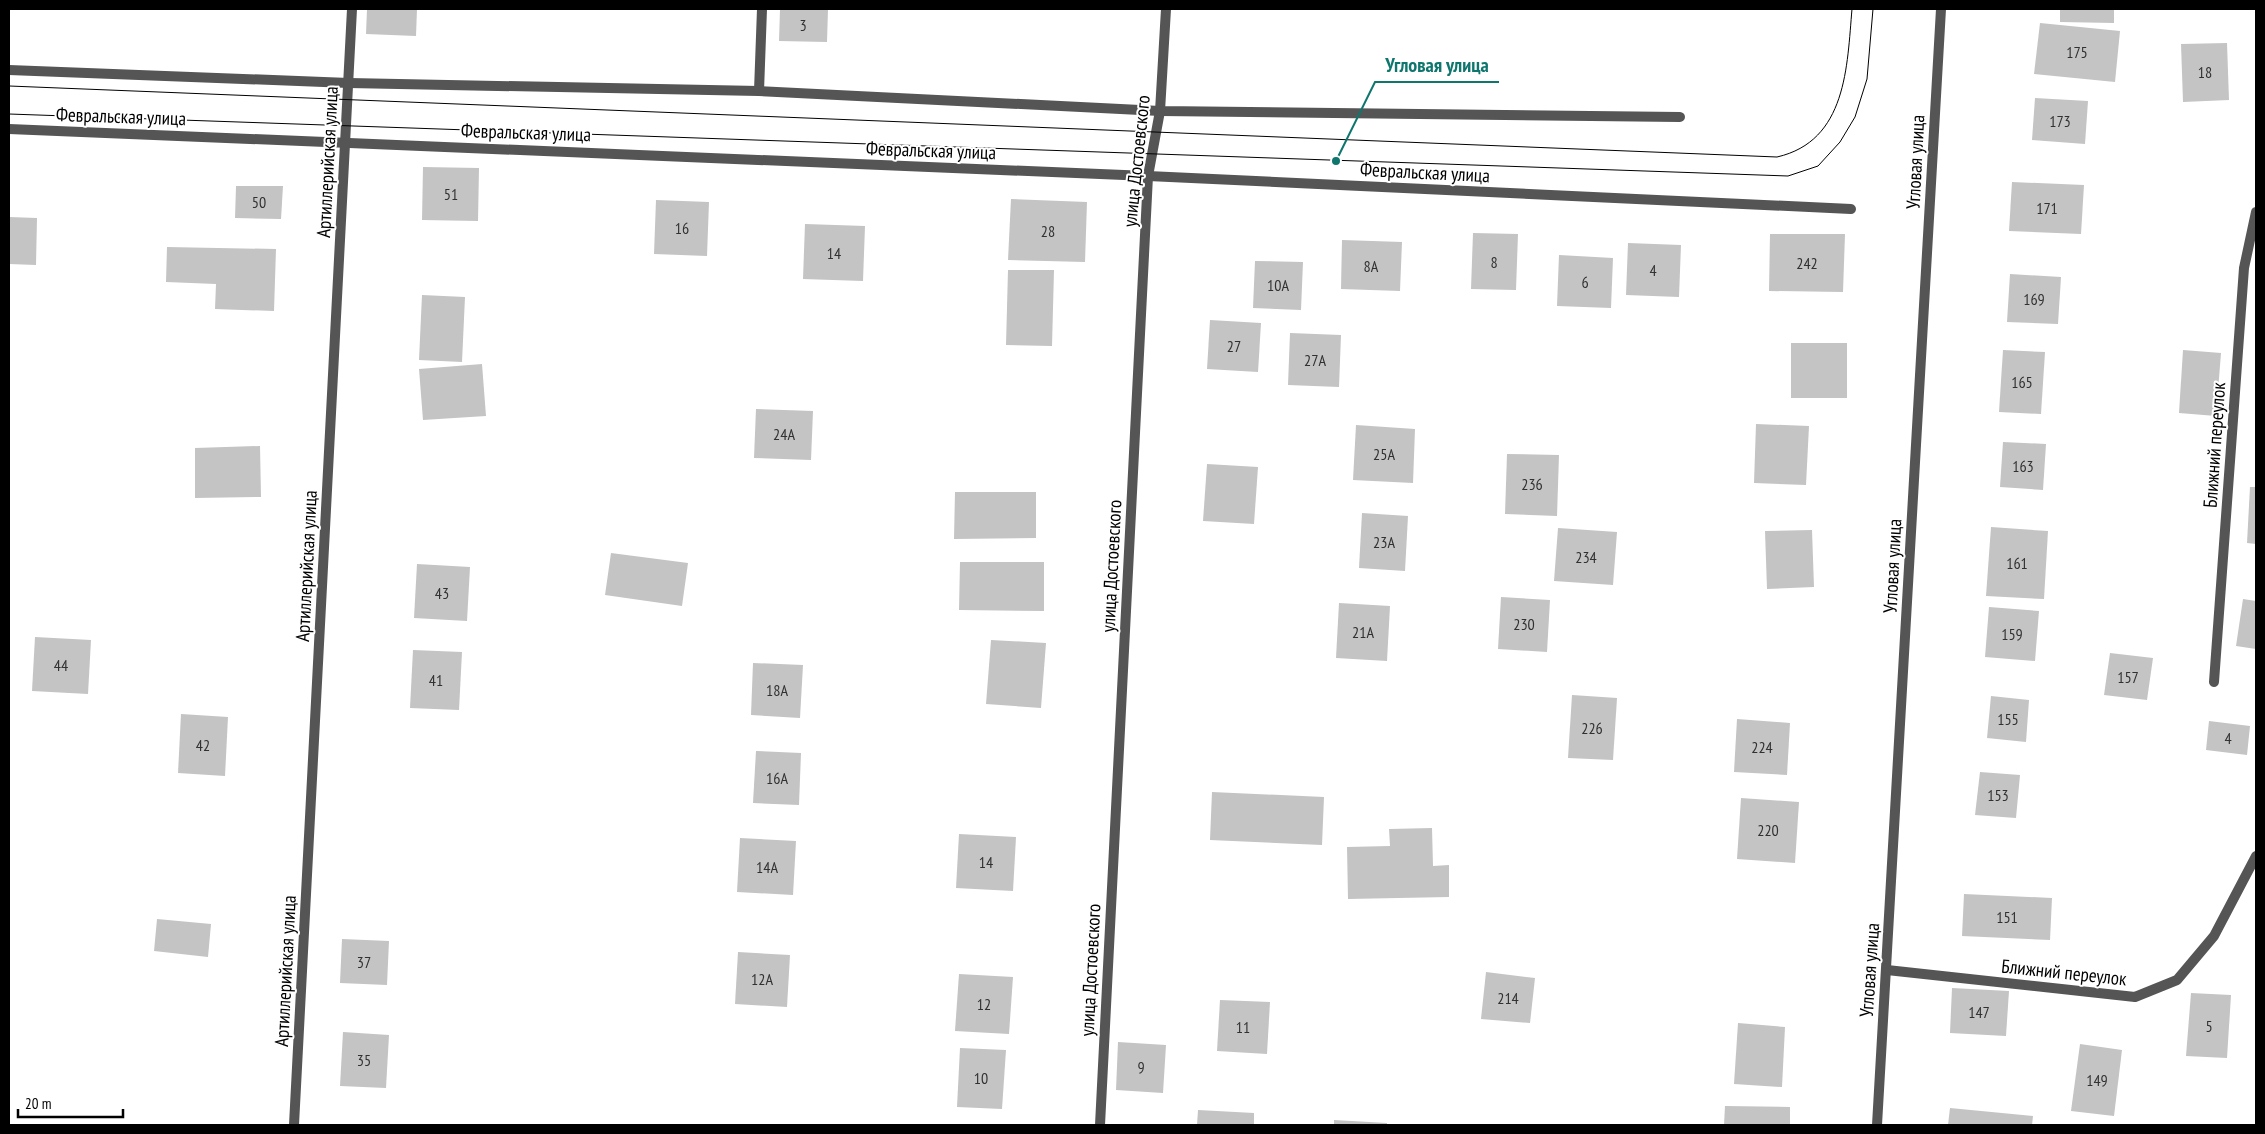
<svg xmlns="http://www.w3.org/2000/svg" width="2265" height="1134" viewBox="0 0 2265 1134" font-family="'PT Sans Narrow',sans-serif">
<style>
.building{fill:#c4c4c4}
.lines{fill:none;stroke-linecap:round;stroke-linejoin:round}
.street{stroke:#555;stroke-width:10}
.tram{stroke:#000;stroke-width:1}
.labels{text-anchor:middle;dominant-baseline:central;stroke-width:4;stroke-linejoin:round;paint-order:stroke}
.number-label{font-size:16px;fill:#313131}
.street-label{font-size:19px;fill:#000;stroke:#fff}
.leader{fill:none;stroke:#0f766e;stroke-width:2}
.callout-dot{fill:#0f766e;stroke:#fff;stroke-width:2}
.callout-label{font-size:20px;text-anchor:middle;font-weight:bold;fill:#0f766e;stroke:#fff;stroke-width:4;stroke-linejoin:round;paint-order:stroke}
</style>
<rect width="100%" height="100%" fill="#fff"/>
<!-- building -->
<g class="building">
<polygon points="367,9 417,9 416,36 366,34"/>
<polygon points="780,9 828,9 827,42 779,41"/>
<polygon points="2060,9 2114,9 2114,23 2060,22"/>
<polygon points="2040,23 2120,31 2115,82 2034,74"/>
<polygon points="2227,43 2229,100 2183,102 2181,44"/>
<polygon points="2035,98 2088,101 2085,144 2032,140"/>
<polygon points="423,167 479,168 478,221 422,220"/>
<polygon points="2012,182 2084,185 2081,234 2009,231"/>
<polygon points="236,186 283,186 281,219 235,218"/>
<polygon points="1011,199 1087,202 1085,262 1008,260"/>
<polygon points="656,200 709,202 707,256 654,254"/>
<polygon points="9,217 37,218 36,265 9,264"/>
<polygon points="805,224 865,226 863,281 803,279"/>
<polygon points="1473,233 1518,234 1516,290 1471,289"/>
<polygon points="1770,234 1845,234 1843,292 1769,291"/>
<polygon points="1342,240 1402,242 1400,291 1341,289"/>
<polygon points="1628,243 1681,245 1679,297 1626,295"/>
<polygon points="167,247 276,249 274,311 215,309 216,284 166,282"/>
<polygon points="1559,255 1613,258 1611,308 1557,306"/>
<polygon points="1255,261 1303,262 1301,310 1253,308"/>
<polygon points="1008,270 1054,270 1052,346 1006,345"/>
<polygon points="2010,274 2061,277 2058,324 2007,322"/>
<polygon points="422,295 465,297 462,362 419,360"/>
<polygon points="1210,320 1261,323 1258,372 1207,369"/>
<polygon points="1290,333 1341,335 1339,387 1288,385"/>
<rect x="1791" y="343" width="56" height="55"/>
<polygon points="2003,350 2045,352 2041,414 1999,412"/>
<polygon points="2183,350 2221,353 2216,416 2179,413"/>
<polygon points="482,364 486,416 423,420 419,369"/>
<polygon points="756,409 813,411 811,460 754,458"/>
<polygon points="1756,424 1809,426 1806,485 1754,483"/>
<polygon points="1356,425 1415,429 1413,483 1353,480"/>
<polygon points="2003,442 2046,444 2043,490 2000,487"/>
<polygon points="260,446 261,497 195,498 195,448"/>
<polygon points="1507,454 1559,455 1557,516 1505,514"/>
<polygon points="1207,464 1258,467 1254,524 1203,521"/>
<polygon points="2250,487 2256,487 2256,544 2247,543"/>
<polygon points="955,492 1036,492 1036,538 954,539"/>
<polygon points="1362,513 1408,516 1405,571 1359,568"/>
<polygon points="1991,527 2048,531 2044,599 1986,596"/>
<polygon points="1558,528 1617,532 1613,585 1554,581"/>
<polygon points="1812,530 1814,587 1767,589 1765,531"/>
<polygon points="611,553 688,563 682,606 605,595"/>
<polygon points="960,562 1044,562 1044,611 959,610"/>
<polygon points="417,564 470,567 467,621 414,618"/>
<polygon points="1501,597 1550,600 1547,652 1498,649"/>
<polygon points="2243,599 2256,601 2256,649 2236,646"/>
<polygon points="1339,603 1390,606 1387,661 1336,658"/>
<polygon points="1989,607 2039,611 2035,661 1985,657"/>
<polygon points="35,637 91,640 88,694 32,691"/>
<polygon points="991,640 1046,643 1041,708 986,704"/>
<polygon points="413,650 462,652 459,710 410,708"/>
<polygon points="2110,653 2153,658 2147,700 2104,695"/>
<polygon points="753,663 803,665 800,718 751,715"/>
<polygon points="1572,695 1617,698 1613,760 1568,758"/>
<polygon points="1991,696 2029,700 2026,742 1987,738"/>
<polygon points="181,714 228,717 225,776 178,773"/>
<polygon points="1737,719 1790,723 1787,775 1734,772"/>
<polygon points="2209,721 2250,726 2247,755 2206,750"/>
<polygon points="756,751 801,753 799,805 753,803"/>
<polygon points="1980,772 2020,775 2016,818 1975,815"/>
<polygon points="1212,792 1324,797 1322,845 1210,840"/>
<polygon points="1741,798 1799,802 1795,863 1737,859"/>
<polygon points="1432,828 1433,866 1449,865 1449,897 1348,899 1347,847 1390,846 1389,829"/>
<polygon points="959,834 1016,837 1013,891 956,888"/>
<polygon points="740,838 796,841 793,895 737,892"/>
<polygon points="1964,894 2052,898 2050,940 1962,936"/>
<polygon points="157,919 211,924 208,957 154,951"/>
<polygon points="342,939 389,941 387,985 340,983"/>
<polygon points="738,952 790,955 787,1007 735,1004"/>
<polygon points="1486,972 1535,978 1530,1023 1481,1019"/>
<polygon points="959,974 1013,977 1009,1034 955,1031"/>
<polygon points="1952,988 2009,991 2006,1036 1950,1033"/>
<polygon points="2191,993 2231,995 2227,1058 2186,1056"/>
<polygon points="1220,1000 1270,1002 1267,1054 1217,1051"/>
<polygon points="1738,1023 1785,1027 1782,1087 1734,1084"/>
<polygon points="343,1032 389,1035 386,1088 340,1086"/>
<polygon points="1118,1042 1166,1045 1163,1093 1116,1090"/>
<polygon points="2080,1044 2122,1050 2114,1116 2071,1111"/>
<polygon points="960,1048 1006,1050 1002,1109 957,1107"/>
<polygon points="1725,1106 1790,1107 1790,1125 1724,1125"/>
<polygon points="1950,1108 2033,1116 2032,1125 1948,1125"/>
<polygon points="1198,1110 1254,1113 1254,1125 1197,1125"/>
<polygon points="1334,1120 1387,1123 1387,1125 1334,1125"/>
</g>
<g class="lines">
<!-- street -->
<g class="street">
<polyline points="9,70 349,83 759,91 1160,111 1680,117"/>
<polyline points="759,91 762,9"/>
<polyline points="9,129 1148,176 1851,209"/>
<polyline points="2214,682 2244,268 2256,212"/>
<polyline points="1887,970 2135,997 2177,980 2214,936 2256,856"/>
<polyline points="294,1125 352,9"/>
<polyline points="1100,1125 1148,176 1160,111 1166,9"/>
<polyline points="1877,1125 1941,9"/>
</g>
<!-- tram -->
<g class="tram">
<path d="M 9,86 L 1777,157 C 1847,141 1847,66 1852,9"/>
<polyline points="9,114 1788,176 1818,166 1840,142 1855,117 1867,79 1873,9"/>
</g>
</g>
<g class="labels">
<!-- number labels -->
<g class="number-label">
<text x="803" y="25">3</text>
<text x="2077" y="52">175</text>
<text x="2205" y="72">18</text>
<text x="2060" y="121">173</text>
<text x="451" y="194">51</text>
<text x="259" y="202">50</text>
<text x="2047" y="208">171</text>
<text x="682" y="228">16</text>
<text x="1048" y="231">28</text>
<text x="834" y="253">14</text>
<text x="1494" y="262">8</text>
<text x="1807" y="263">242</text>
<text x="1371" y="266">8А</text>
<text x="1653" y="270">4</text>
<text x="1585" y="282">6</text>
<text x="1278" y="285">10А</text>
<text x="2034" y="299">169</text>
<text x="1234" y="346">27</text>
<text x="1315" y="360">27А</text>
<text x="2022" y="382">165</text>
<text x="784" y="434">24А</text>
<text x="1384" y="454">25А</text>
<text x="2023" y="466">163</text>
<text x="1532" y="484">236</text>
<text x="1384" y="542">23А</text>
<text x="1586" y="557">234</text>
<text x="2017" y="563">161</text>
<text x="442" y="593">43</text>
<text x="1524" y="624">230</text>
<text x="1363" y="632">21А</text>
<text x="2012" y="634">159</text>
<text x="61" y="665">44</text>
<text x="2128" y="677">157</text>
<text x="436" y="680">41</text>
<text x="777" y="690">18А</text>
<text x="2008" y="719">155</text>
<text x="1592" y="728">226</text>
<text x="2228" y="738">4</text>
<text x="203" y="745">42</text>
<text x="1762" y="747">224</text>
<text x="777" y="778">16А</text>
<text x="1998" y="795">153</text>
<text x="1768" y="830">220</text>
<text x="986" y="862">14</text>
<text x="767" y="867">14А</text>
<text x="2007" y="917">151</text>
<text x="364" y="962">37</text>
<text x="762" y="979">12А</text>
<text x="1508" y="998">214</text>
<text x="984" y="1004">12</text>
<text x="1979" y="1012">147</text>
<text x="2209" y="1026">5</text>
<text x="1243" y="1027">11</text>
<text x="364" y="1060">35</text>
<text x="1141" y="1067">9</text>
<text x="981" y="1078">10</text>
<text x="2097" y="1080">149</text>
</g>
<!-- street labels -->
<g class="street-label">
<text transform="translate(121 116) rotate(2)">Февральская улица</text>
<text transform="translate(526 132) rotate(2)">Февральская улица</text>
<text transform="translate(931 150) rotate(2)">Февральская улица</text>
<text transform="translate(1136 161) rotate(-84)">улица Достоевского</text>
<text transform="translate(327 162) rotate(-87)">Артиллерийская улица</text>
<text transform="translate(1915 162) rotate(-87)">Угловая улица</text>
<text transform="translate(1425 172) rotate(3)">Февральская улица</text>
<text transform="translate(2214 445) rotate(-86)">Ближний переулок</text>
<text transform="translate(306 566) rotate(-87)">Артиллерийская улица</text>
<text transform="translate(1111 566) rotate(-87)">улица Достоевского</text>
<text transform="translate(1892 566) rotate(-87)">Угловая улица</text>
<text transform="translate(1090 970) rotate(-87)">улица Достоевского</text>
<text transform="translate(1869 970) rotate(-86)">Угловая улица</text>
<text transform="translate(285 971) rotate(-87)">Артиллерийская улица</text>
<text transform="translate(2064 972) rotate(6)">Ближний переулок</text>
</g>
</g>
<!-- callouts -->
<path class="leader" d="M1336 161L1375 82H1499"/>
<circle class="callout-dot" cx="1336" cy="161" r="5"/>
<g class="callout-label">
<text x="1437" y="72">Угловая улица</text>
</g>
<!-- border -->
<rect width="2265" height="1134" fill="none" stroke="#000000" stroke-width="20"/>
<!-- scale -->
<path d="M18 1109v8h105v-8" fill="none" stroke="#000000" stroke-width="2.5"/>
<text x="25" y="1109" font-size="15" fill="#000000" stroke="#ffffff" stroke-width="4" paint-order="stroke">20 m</text>
</svg>
